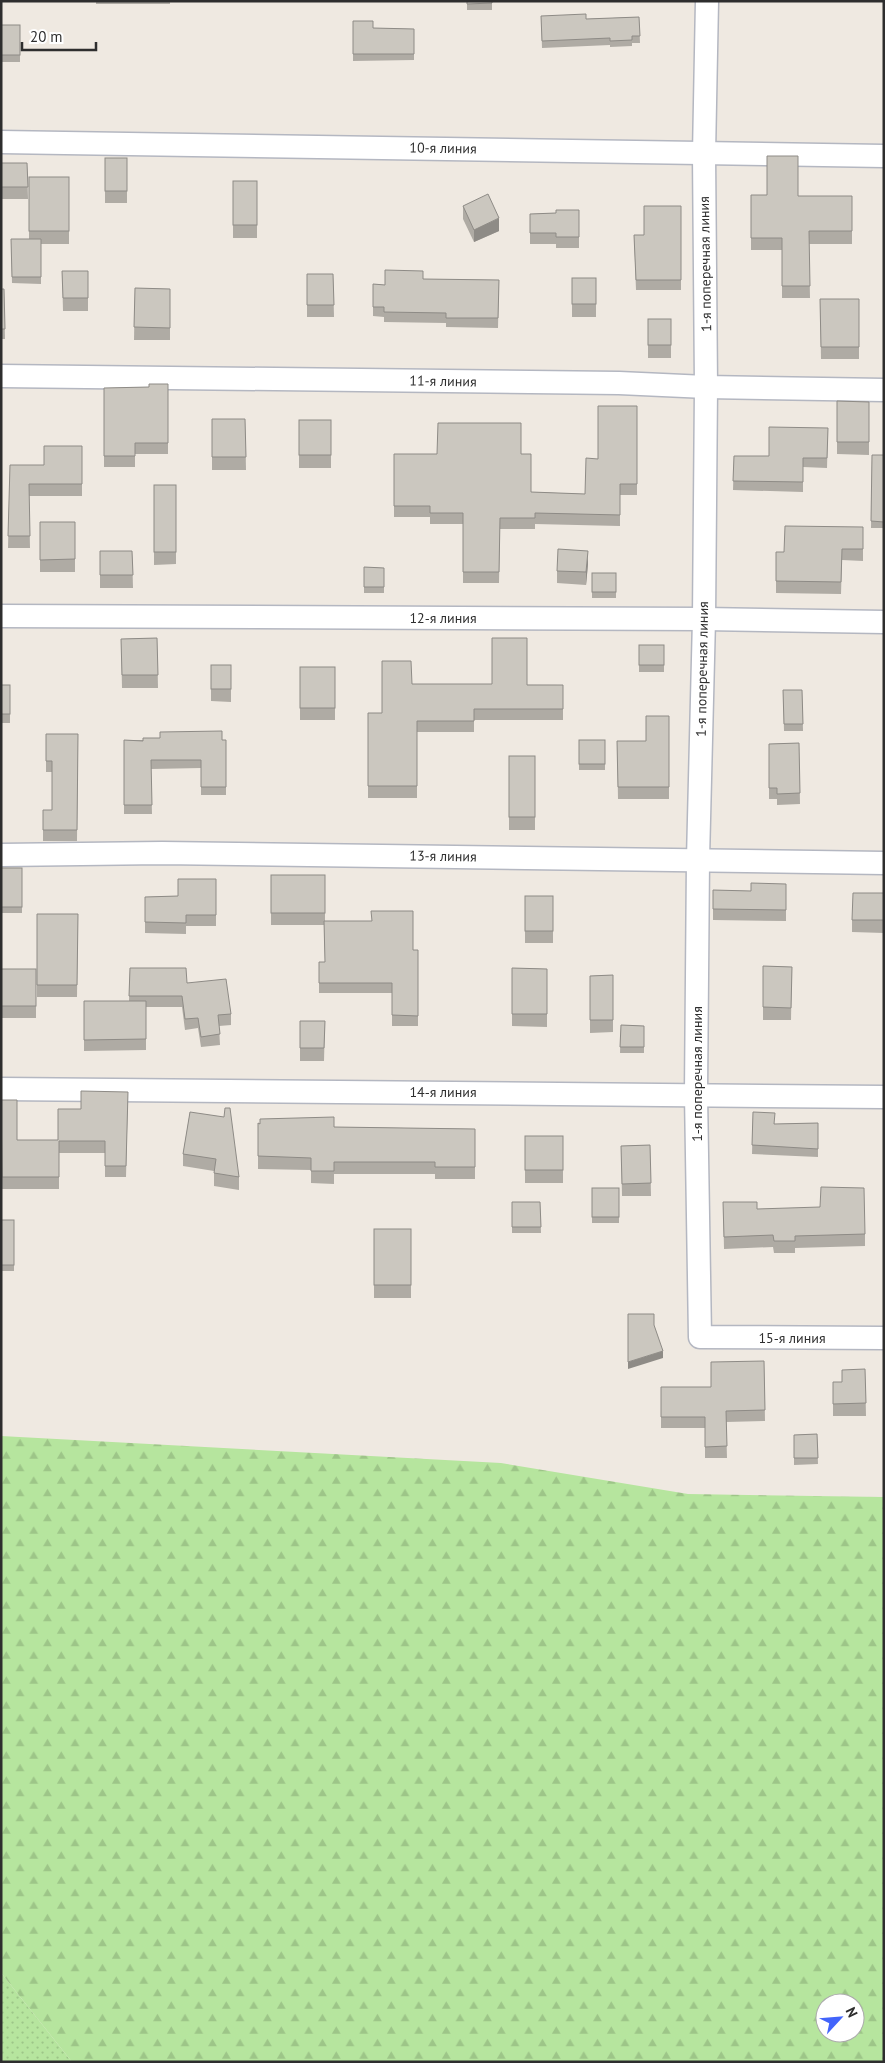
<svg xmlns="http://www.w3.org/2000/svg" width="885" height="2063" viewBox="0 0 885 2063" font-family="'PT Sans',sans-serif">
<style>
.grass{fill:url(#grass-dots)}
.forest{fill:url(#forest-firs);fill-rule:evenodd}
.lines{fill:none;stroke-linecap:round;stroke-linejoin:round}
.minor-casing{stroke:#b4b7c1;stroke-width:25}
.minor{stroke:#fff;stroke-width:22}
.wall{fill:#afaba4}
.shaded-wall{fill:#8e8b86}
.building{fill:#cbc7bf;stroke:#8e8b86}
.labels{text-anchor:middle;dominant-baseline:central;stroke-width:5;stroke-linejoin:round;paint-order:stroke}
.street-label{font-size:14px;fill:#2e2e2e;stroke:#fff}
</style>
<defs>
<pattern id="grass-dots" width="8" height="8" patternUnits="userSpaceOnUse" patternTransform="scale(1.25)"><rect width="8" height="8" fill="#b6e59e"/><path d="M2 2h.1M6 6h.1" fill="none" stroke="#9dc588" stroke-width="1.8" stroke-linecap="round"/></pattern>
<pattern id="forest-firs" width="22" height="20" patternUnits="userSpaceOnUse" patternTransform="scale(1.25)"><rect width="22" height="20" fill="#b6e59e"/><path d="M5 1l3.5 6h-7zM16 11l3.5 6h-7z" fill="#9dc588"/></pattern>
</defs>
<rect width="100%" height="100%" fill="#efe9e1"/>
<!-- grass -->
<polygon class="grass" points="1,1966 2,1974 72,2062 1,2062"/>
<!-- forest -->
<path class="forest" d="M 1,1436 L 501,1463 L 688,1494 L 884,1497 L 884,2062 L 72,2062 L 2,1974 ZM 825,2003 L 855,2003 L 855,2033 L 825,2033 Z"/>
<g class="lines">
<!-- minor casing -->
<g class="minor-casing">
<g id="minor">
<polyline points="707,1 704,154 706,387 704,619 698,859 696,1094 700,1337 884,1338"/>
<polyline points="1,142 884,156"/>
<polyline points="1,376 619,383 706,387 884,390"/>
<polyline points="1,616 704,619 884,622"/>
<polyline points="1,855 162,853 884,863"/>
<polyline points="1,1089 884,1097"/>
</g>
</g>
<!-- minor -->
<use href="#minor" class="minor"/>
</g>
<!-- wall -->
<g class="wall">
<rect x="96" y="1" width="74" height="3"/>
<rect x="467" y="1" width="25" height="9"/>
<polygon points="541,16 586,19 639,17 640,43 632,43 632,46 610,47 610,45 542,48"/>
<polygon points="353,21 373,28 414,29 414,60 353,61"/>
<rect x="1" y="25" width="19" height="37"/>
<rect x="105" y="158" width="22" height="45"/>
<polygon points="1,163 27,163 28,199 1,199"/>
<polygon points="29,177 69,177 69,244 41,244 41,284 12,283 11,239 29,239"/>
<rect x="233" y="181" width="24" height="57"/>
<polygon points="751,195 798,196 852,196 852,244 809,244 810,298 782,298 782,250 751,250"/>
<polygon points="463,206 499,231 474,242 463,219"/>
<polygon points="681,206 681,290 636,290 634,235 644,235"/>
<polygon points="579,210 579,248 556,248 556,244 530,244 530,214 556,213"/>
<polygon points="62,271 88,271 88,311 63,311"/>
<polygon points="307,274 333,274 334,317 307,317"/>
<rect x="572" y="278" width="24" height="39"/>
<polygon points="423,279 499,280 498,328 446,327 446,323 384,322 384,317 373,316 373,284 385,285"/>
<polygon points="135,288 170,289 170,340 134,340"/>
<polygon points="1,289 4,289 5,339 1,339"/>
<polygon points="820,299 859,299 859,359 821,359"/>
<rect x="648" y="319" width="23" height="39"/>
<polygon points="168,384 168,454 135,454 135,467 104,467 104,388 149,387"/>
<polygon points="837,401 869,402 869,455 837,454"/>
<polygon points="637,406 637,495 620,495 620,526 535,524 535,529 500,529 499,583 463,583 463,524 430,524 430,517 394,517 394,454 521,454 531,492 585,494 598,459"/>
<polygon points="212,419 245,419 246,470 212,470"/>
<rect x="299" y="420" width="32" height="48"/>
<polygon points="828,428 827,468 803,467 803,492 733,490 734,456 769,456"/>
<polygon points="82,446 82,496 29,496 30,548 8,548 10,465 44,465"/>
<polygon points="872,455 884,455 884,528 871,528"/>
<polygon points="154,485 176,485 176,564 154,565"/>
<rect x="40" y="522" width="35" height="50"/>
<polygon points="863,527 863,561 842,560 841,594 776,593 776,552 784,552"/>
<polygon points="100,551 132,551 133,588 100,588"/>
<polygon points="588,564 586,585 557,583 557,571"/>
<polygon points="364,567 384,568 384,593 364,593"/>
<rect x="592" y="573" width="24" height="25"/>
<polygon points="157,638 158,688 122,688 121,639"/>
<rect x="639" y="645" width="25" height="27"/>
<polygon points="211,665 231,665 231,702 211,701"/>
<rect x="300" y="667" width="35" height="53"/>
<polygon points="412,684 563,685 563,720 474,720 474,732 417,732 417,798 368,798 368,713 382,713"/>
<rect x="1" y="685" width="9" height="38"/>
<polygon points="783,690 802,690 803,731 784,731"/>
<polygon points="669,716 669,799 618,799 617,741 646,741"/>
<polygon points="46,734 78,734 77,841 43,841 43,810 52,810 52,772 46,772"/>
<polygon points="124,740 226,740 226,795 201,795 201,768 151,769 152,814 124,814"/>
<rect x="579" y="740" width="26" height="30"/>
<polygon points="799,743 800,804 777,805 777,799 769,799 769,744"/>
<rect x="509" y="756" width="26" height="74"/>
<rect x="1" y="868" width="21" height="45"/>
<polygon points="271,875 325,875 325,921 413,950 418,950 418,1026 392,1026 392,993 319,993 319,962 325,962 324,925 271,925"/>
<polygon points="216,879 216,926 186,926 186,934 145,933 145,897 178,896"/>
<polygon points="786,884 786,921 713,920 713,890 751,891"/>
<polygon points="884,893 884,933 852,932 852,920"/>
<rect x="525" y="896" width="28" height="47"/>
<polygon points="37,914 78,914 77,997 37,997"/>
<polygon points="763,966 792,967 791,1020 763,1020"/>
<polygon points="130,968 187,983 231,1014 231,1025 219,1026 220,1045 201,1047 198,1028 185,1030 182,1007 146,1007 146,1050 84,1051 84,1001 129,1001"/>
<polygon points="512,968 547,969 547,1027 512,1026"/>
<rect x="1" y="969" width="35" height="49"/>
<polygon points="613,975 613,1032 590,1033 590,976"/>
<polygon points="300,1021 325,1021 324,1061 300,1061"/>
<polygon points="621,1025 644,1026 644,1053 620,1053"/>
<polygon points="128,1092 126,1177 105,1177 105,1153 59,1153 59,1189 2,1189 2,1171 1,1171 1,1100 17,1140 58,1140 81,1109"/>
<polygon points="190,1112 239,1177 239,1190 214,1186 214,1171 183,1166 183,1154"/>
<polygon points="753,1112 775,1124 818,1123 818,1157 752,1154"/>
<polygon points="258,1123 334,1127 475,1129 475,1179 435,1179 435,1174 334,1174 334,1184 311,1183 311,1170 258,1169"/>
<rect x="525" y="1136" width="38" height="47"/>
<polygon points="650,1145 651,1196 622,1196 621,1146"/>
<rect x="592" y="1188" width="27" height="35"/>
<polygon points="512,1202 540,1202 541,1233 512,1233"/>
<polygon points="723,1202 757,1209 865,1234 865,1246 795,1248 795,1253 774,1253 773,1247 724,1249"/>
<rect x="1" y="1220" width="13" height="51"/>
<rect x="374" y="1229" width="37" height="69"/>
<polygon points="764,1361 765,1421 726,1422 727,1458 705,1458 705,1428 661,1428 661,1387 711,1387"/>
<polygon points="865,1369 866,1416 833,1416 833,1382 842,1382"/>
<polygon points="817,1434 818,1464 794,1465 794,1435"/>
</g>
<!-- shaded-wall -->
<g class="shaded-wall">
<polygon points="499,218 499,231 474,242 474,230"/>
<polygon points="588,551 588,564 586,585 586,572"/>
<polygon points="663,1351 663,1358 628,1369 628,1362"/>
</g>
<!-- building -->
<g class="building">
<polygon points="467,1 492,1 492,3 467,4"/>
<polygon points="586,14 586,19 639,17 640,36 632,36 632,40 610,41 610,38 542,41 541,16"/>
<polygon points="353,21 373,21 373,28 414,29 414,54 353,54"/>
<rect x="1" y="25" width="19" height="30"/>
<polygon points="767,156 798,156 798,196 852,196 852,231 809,231 810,286 782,286 782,238 751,238 751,195 767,195"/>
<rect x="105" y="158" width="22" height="33"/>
<polygon points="1,163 27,163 28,187 1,187"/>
<rect x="29" y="177" width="40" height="54"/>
<rect x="233" y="181" width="24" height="44"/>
<polygon points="488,194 499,218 474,230 463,206"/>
<polygon points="644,206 681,206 681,280 636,280 634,235 644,235"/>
<polygon points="556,210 579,210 579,237 556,237 556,233 530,233 530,214 556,213"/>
<polygon points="11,239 41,239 41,277 12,277"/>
<polygon points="385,270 423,271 423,279 499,280 498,318 446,318 446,313 384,312 384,307 373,307 373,284 385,285"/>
<polygon points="62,271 88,271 88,298 63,298"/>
<polygon points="307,274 333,274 334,305 307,305"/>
<rect x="572" y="278" width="24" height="26"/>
<polygon points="135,288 170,289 170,328 134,327"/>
<polygon points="1,289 4,289 5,329 1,329"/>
<polygon points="820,299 859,299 859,347 821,347"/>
<rect x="648" y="319" width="23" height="26"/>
<polygon points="149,384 168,384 168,443 135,443 135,456 104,456 104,388 149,387"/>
<polygon points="837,401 869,402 869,442 837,442"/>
<polygon points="598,406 637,406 637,484 620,484 620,515 535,513 535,518 500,518 499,572 463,572 463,513 430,513 430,506 394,506 394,454 437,454 438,423 521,423 521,454 531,454 531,492 585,494 586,458 598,459"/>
<polygon points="212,419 245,419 246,457 212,457"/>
<rect x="299" y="420" width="32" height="35"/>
<polygon points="769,427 828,428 827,458 803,458 803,482 733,481 734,456 769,456"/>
<polygon points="44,446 82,446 82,484 29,484 30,536 8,536 10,465 44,465"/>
<polygon points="872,455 884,455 884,522 871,521"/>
<rect x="154" y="485" width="22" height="67"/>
<polygon points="40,522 75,522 75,559 40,560"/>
<polygon points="785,526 863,527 863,549 842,549 841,582 776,581 776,552 784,552"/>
<polygon points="558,549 588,551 586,572 557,571"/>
<polygon points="100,551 132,551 133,575 100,575"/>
<polygon points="364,567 384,568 384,587 364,587"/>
<rect x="592" y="573" width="24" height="19"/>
<polygon points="157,638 158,675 122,675 121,639"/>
<polygon points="492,638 527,638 527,685 563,685 563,709 474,709 474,721 417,721 417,786 368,786 368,713 382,713 382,661 411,661 412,684 492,684"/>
<rect x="639" y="645" width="25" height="20"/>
<rect x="211" y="665" width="20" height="24"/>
<rect x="300" y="667" width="35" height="41"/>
<rect x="1" y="685" width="9" height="29"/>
<polygon points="783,690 802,690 803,724 784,724"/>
<polygon points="646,716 669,716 669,787 618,787 617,741 646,741"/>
<polygon points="222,731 222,740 226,740 226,787 201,787 201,760 151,760 152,805 124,805 124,740 143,741 143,738 160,738 160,732"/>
<polygon points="46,734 78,734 77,830 43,830 43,810 52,810 52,761 46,761"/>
<rect x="579" y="740" width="26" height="24"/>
<polygon points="799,743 800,793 777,794 777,788 769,788 769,744"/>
<rect x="509" y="756" width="26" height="61"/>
<rect x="1" y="868" width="21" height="39"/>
<rect x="271" y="875" width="54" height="38"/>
<polygon points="178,879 216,879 216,915 186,915 186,923 145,922 145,897 178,896"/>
<polygon points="751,883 786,884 786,910 713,909 713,890 751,891"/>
<polygon points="853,893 884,893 884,920 852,920"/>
<rect x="525" y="896" width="28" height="35"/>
<polygon points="371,911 413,911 413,950 418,950 418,1016 392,1015 392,983 319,983 319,962 325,962 324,921 372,921"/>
<polygon points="37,914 78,914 77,985 37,985"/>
<polygon points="763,966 792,967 791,1008 763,1007"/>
<polygon points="130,968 186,968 187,983 226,979 231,1014 218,1015 220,1034 201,1037 198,1018 185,1019 182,996 129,996"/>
<polygon points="512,968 547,969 547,1014 512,1014"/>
<rect x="1" y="969" width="35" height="37"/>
<polygon points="613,975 613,1020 590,1020 590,976"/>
<polygon points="84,1001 146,1001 146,1039 84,1040"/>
<polygon points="300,1021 325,1021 324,1048 300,1048"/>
<polygon points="621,1025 644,1026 644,1047 620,1047"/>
<polygon points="81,1091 128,1092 126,1166 105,1166 105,1141 59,1141 59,1177 2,1177 1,1100 17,1100 17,1140 58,1140 58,1109 81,1109"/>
<polygon points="225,1108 230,1108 239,1177 214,1173 216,1159 183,1154 190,1112 224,1117"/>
<polygon points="753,1112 775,1113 774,1124 818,1123 818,1149 752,1145"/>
<polygon points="334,1117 334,1127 475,1129 475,1167 435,1167 435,1162 334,1162 334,1171 311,1171 311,1158 258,1156 258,1123 260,1124 260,1119"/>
<rect x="525" y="1136" width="38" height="34"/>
<polygon points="650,1145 651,1183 622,1184 621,1146"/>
<polygon points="821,1187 864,1188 865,1234 795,1236 795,1241 774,1241 773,1235 724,1237 723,1202 757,1202 757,1209 820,1207"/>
<rect x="592" y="1188" width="27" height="29"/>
<polygon points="512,1202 540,1202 541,1227 512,1227"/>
<rect x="1" y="1220" width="13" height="45"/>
<rect x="374" y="1229" width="37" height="56"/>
<polygon points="628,1314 654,1314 654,1325 663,1351 628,1362"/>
<polygon points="764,1361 765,1410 726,1411 727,1446 705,1447 705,1417 661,1417 661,1387 711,1387 711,1362"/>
<polygon points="865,1369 866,1403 833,1404 833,1382 842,1382 842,1370"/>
<polygon points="817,1434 818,1458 794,1458 794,1435"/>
</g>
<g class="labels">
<!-- street labels -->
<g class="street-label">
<text transform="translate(443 148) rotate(1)">10-я линия</text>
<text transform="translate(705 264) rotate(-91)">1-я поперечная линия</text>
<text transform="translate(443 381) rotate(1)">11-я линия</text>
<text x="443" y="618">12-я линия</text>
<text transform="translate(702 669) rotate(-89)">1-я поперечная линия</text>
<text transform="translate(443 856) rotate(1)">13-я линия</text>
<text transform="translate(697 1074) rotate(-90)">1-я поперечная линия</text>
<text x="443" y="1092">14-я линия</text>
<text x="792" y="1338">15-я линия</text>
</g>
</g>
<!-- border -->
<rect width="885" height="2063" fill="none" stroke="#2e2e2e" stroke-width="5"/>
<!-- north arrow -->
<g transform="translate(840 2018) rotate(64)"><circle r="24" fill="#ffffff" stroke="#ababab"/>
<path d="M0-4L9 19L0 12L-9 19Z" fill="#4264fb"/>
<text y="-8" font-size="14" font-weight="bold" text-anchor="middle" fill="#2e2e2e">N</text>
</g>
<!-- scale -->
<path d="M22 42v8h74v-8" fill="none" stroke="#2e2e2e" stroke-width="2.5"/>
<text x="30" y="42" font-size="15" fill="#2e2e2e" stroke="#ffffff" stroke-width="4" paint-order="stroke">20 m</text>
</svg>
